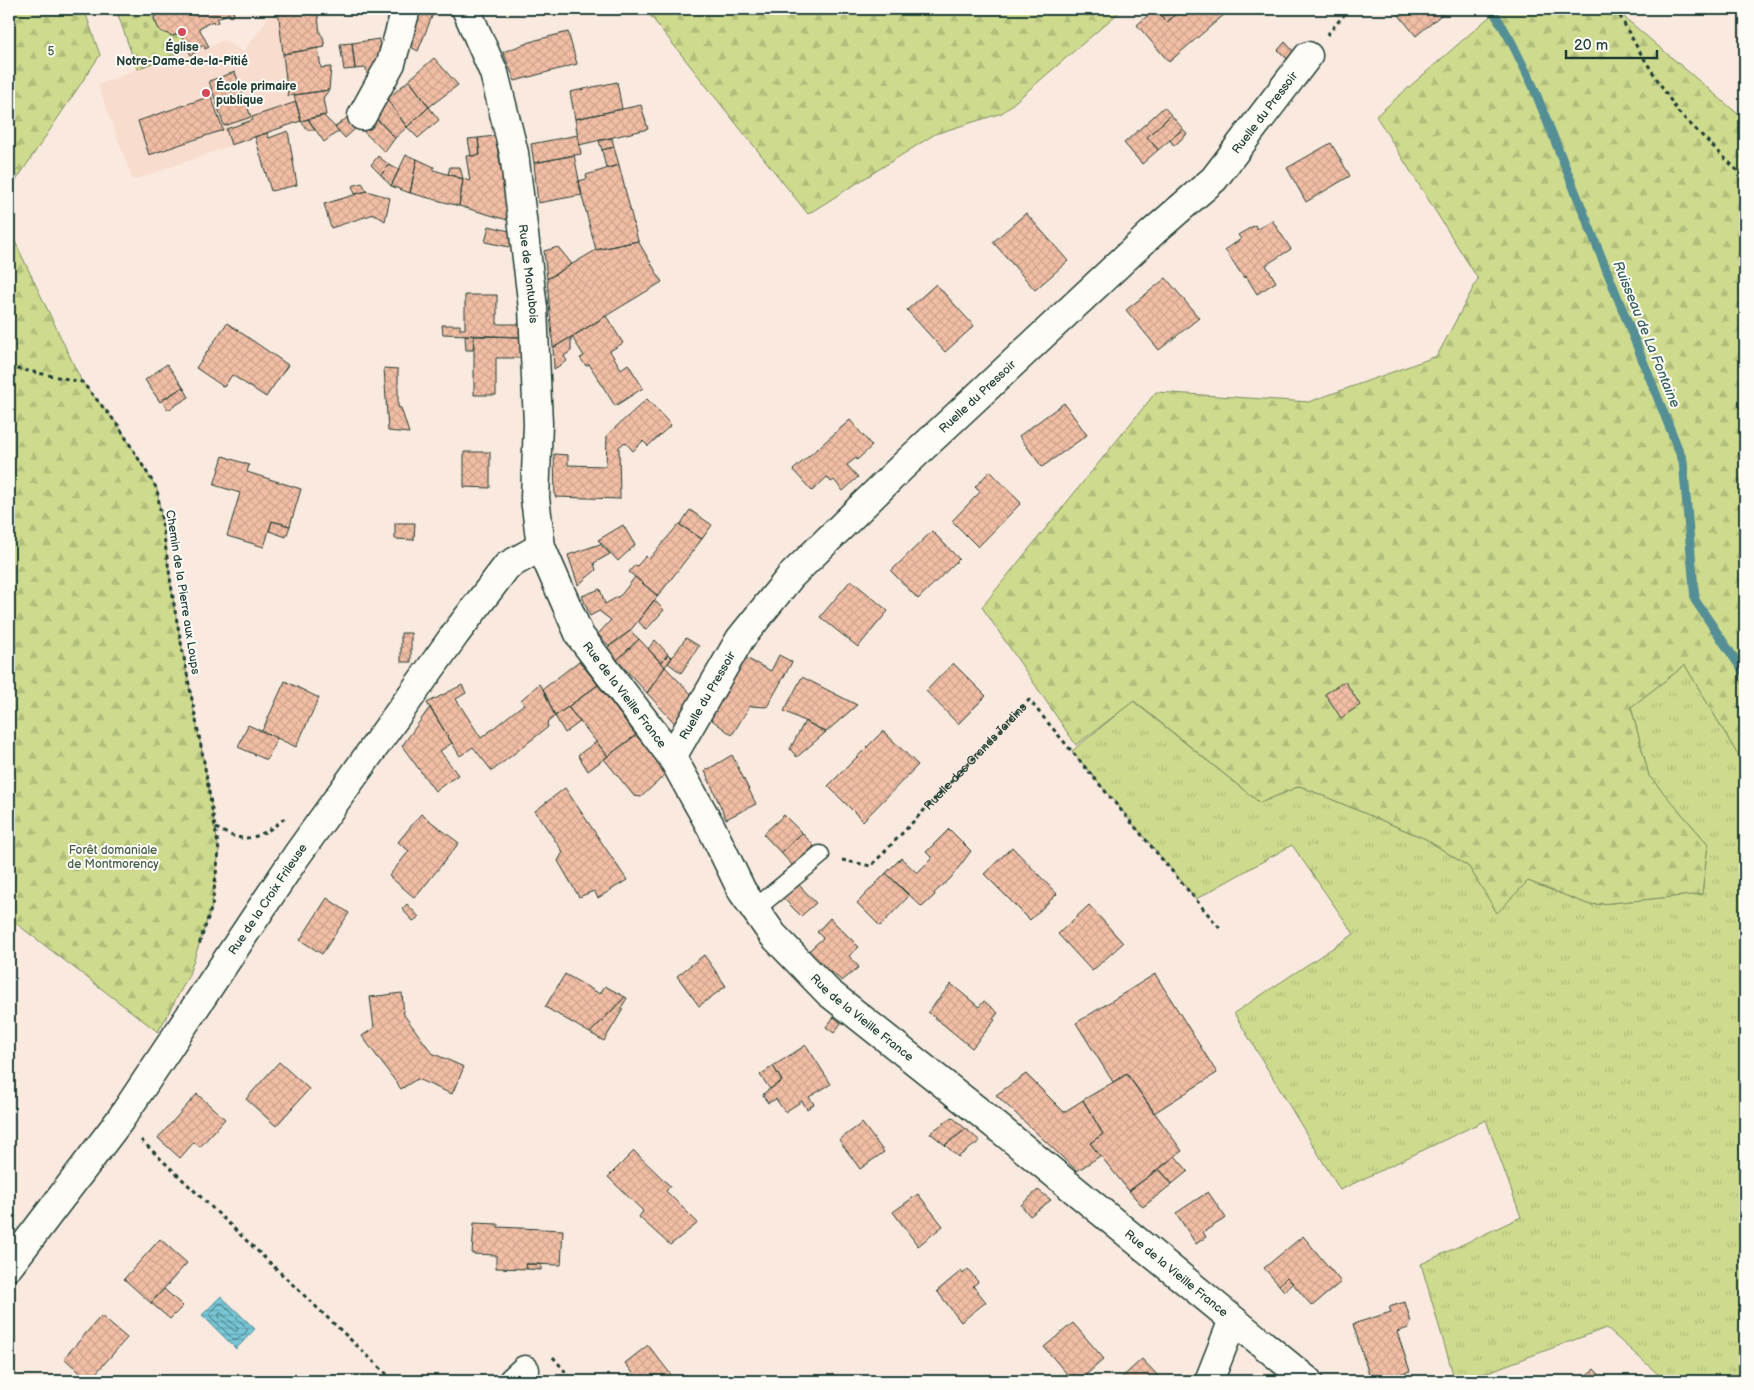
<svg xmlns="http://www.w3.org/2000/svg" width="1754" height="1390" viewBox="0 0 1754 1390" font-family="'Balsamiq Sans',sans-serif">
	<defs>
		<pattern id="grass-tufts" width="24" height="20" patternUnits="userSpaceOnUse" patternTransform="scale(1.25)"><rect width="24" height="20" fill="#cedb8e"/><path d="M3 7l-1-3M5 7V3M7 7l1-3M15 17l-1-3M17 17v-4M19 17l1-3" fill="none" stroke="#b0bd7b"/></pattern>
		<pattern id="forest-firs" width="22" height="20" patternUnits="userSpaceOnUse" patternTransform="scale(1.25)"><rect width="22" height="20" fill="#cedb8e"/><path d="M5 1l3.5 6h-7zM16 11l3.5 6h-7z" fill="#b0bd7b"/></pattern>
		<pattern id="cemetery-stones" width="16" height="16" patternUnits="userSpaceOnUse" patternTransform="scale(1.25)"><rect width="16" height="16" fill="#cedb8e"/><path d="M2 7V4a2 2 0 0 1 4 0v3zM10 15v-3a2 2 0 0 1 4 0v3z" fill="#b0bd7b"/></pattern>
		<pattern id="water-rules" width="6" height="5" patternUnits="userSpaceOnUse" patternTransform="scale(1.25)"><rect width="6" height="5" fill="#78c6d7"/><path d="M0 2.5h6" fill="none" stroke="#62a2af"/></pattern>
		<pattern id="building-cross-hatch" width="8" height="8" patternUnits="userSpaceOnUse" patternTransform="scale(1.25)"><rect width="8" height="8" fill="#f2bea5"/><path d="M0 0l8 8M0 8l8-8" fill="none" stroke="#cfa48f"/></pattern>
	</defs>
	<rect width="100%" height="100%" fill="#fae9de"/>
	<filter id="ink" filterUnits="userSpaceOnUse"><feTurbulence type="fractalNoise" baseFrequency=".02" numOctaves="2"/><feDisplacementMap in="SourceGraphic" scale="10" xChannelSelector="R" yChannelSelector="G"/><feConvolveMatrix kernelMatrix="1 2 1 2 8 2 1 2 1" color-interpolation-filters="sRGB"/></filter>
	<g filter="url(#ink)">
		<!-- built -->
		<path fill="#f8dccd" d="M272 9H278L283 53 318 48 321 68 331 67 329 90 294 95 301 121 133 180 98 85 188 49 191 54 196 52 195 50 204 45 206 49 223 40 243 52 265 23Z"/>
		<!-- grass -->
		<path fill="url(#grass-tufts)" stroke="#768c61" d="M1685 665 1745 767V1381H1666L1606 1328 1464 1381H1455L1421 1264 1521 1217 1486 1120 1340 1190 1234 1013 1354 934 1292 845 1196 899 1072 751 1133 701 1260 803 1300 786 1426 839 1469 867 1497 912 1528 881 1590 905 1702 894 1708 844 1649 776 1631 707Z"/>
		<!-- forest -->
		<path fill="url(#forest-firs)" stroke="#768c61" d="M9 9H84L100 55 9 191Z
			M647 9H1123L1002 113 935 134 808 214 649 14Z
			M1495 9H1616L1618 12 1745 120V767L1685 665 1631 707 1649 776 1708 844 1702 894 1590 905 1528 881 1497 913 1469 867 1426 839 1300 786 1260 803 1134 701 1076 745 982 607 1156 392 1309 402 1437 356 1478 279 1376 116 1496 11Z
			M9 229 82 382 118 425 157 489 175 611 204 762 219 851 212 906 188 977 158 1032 9 918Z"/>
		<!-- cemetery -->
		<path fill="url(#cemetery-stones)" stroke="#768c61" d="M116 9H158L154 19 160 31 173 36 180 33 188 49 137 69Z"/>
		<!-- water -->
		<path fill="url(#water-rules)" stroke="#548f96" d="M221 1296 255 1329 236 1349 202 1315Z"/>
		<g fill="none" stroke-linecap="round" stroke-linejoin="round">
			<!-- shore -->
			<path stroke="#437475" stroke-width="1" d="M219 1304H223L247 1328V1331L237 1340H234L210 1316V1314Z
				M221 1313 238 1328 237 1331H234L219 1317V1314Z"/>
			<!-- stream -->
			<path stroke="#548f96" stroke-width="9" d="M1492 9 1511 41 1533 86 1683 461 1695 600 1745 674"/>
		</g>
		<!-- building -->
		<path fill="url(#building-cross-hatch)" stroke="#1f3d34" d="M158 9H238L233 11 234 15 230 17 229 13 217 19 218 22 214 24 213 21 199 28 209 47 205 49 204 45 195 50 196 52 191 55 180 33 173 36 160 31 154 19Z
			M278 9H317L320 33 323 37 325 47 283 54Z
			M417 9H435L418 51 403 43Z
			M1155 9H1170L1175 15 1167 22Z
			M1155 9 1167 22 1182 9H1220L1225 14 1169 62 1137 25Z
			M1394 9H1446L1447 10 1416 36Z
			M568 32 577 64 515 81 503 52 536 40Z
			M379 39 381 65 375 73 367 74 366 68 355 69 352 43Z
			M1285 42 1296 54 1289 61 1278 50Z
			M352 43 355 69 344 70 340 44Z
			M318 48 321 68 331 67 329 90 288 96 283 54Z
			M434 58 458 85 429 107 409 80Z
			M235 72 251 117 224 126 209 81Z
			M409 80 429 107 407 127 387 99Z
			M617 82 622 109 575 119 570 92Z
			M329 90 323 98 326 115 301 121 294 95Z
			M382 93 407 127 395 138 373 115Z
			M211 96 223 130 149 155 138 121Z
			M296 102 301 121 231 145 226 129 253 120 252 117Z
			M641 105 648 129 579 145 575 119Z
			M429 107 439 120 418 138 407 127Z
			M1164 107 1171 115 1147 137 1158 150 1142 164 1124 143Z
			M323 115 339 131 324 142 308 119Z
			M373 115 395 138 385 152 363 131Z
			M1171 115 1183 129 1158 150 1147 137Z
			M348 117 356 128 345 138 335 127Z
			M308 119 315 130H307L301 121Z
			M1183 129 1187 134 1174 146 1170 140Z
			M288 131 297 185 271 191 255 137 267 133 269 138Z
			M578 135 581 154 534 163 531 144Z
			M495 136 511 221 459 206 463 179 470 181 466 156 480 155 478 138Z
			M478 138 480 155 471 156 468 139Z
			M612 138 614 147 602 150 599 141Z
			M1331 143 1350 176 1306 202 1287 168Z
			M614 147 619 165 606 168 602 150Z
			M406 155 417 159 410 193 391 186Z
			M574 155 582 195 538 203 534 163Z
			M378 156 389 165 381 175 371 165Z
			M417 159 434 167V170L463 179 459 206 410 193Z
			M389 165 399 170 391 186 381 175Z
			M619 165 638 241 596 250 578 181 587 179 586 175Z
			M450 167H460L463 179 448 174Z
			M362 183 367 191 355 194 352 186Z
			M367 191 390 198 385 221 374 214 331 228 324 204Z
			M1026 213 1068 261 1035 290 993 242Z
			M1272 220 1291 249 1266 265 1276 282 1257 294 1246 276 1244 278 1225 250 1241 239 1238 235 1255 225 1257 229Z
			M489 226 509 231 513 235 514 248 485 242Z
			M638 241 662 282 553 348 547 279 596 250Z
			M558 247 572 264 547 279 544 251Z
			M1166 278 1199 318 1159 350 1126 310Z
			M936 284 974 326 945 352 907 310Z
			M465 295H497V324H520L521 337 443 334 442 325H460V329H465Z
			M606 316 623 343 610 351 621 369 628 364 643 388 615 406 589 364 586 366 580 358 584 356 572 337Z
			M227 323 288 365 266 397 232 375 224 387 196 368Z
			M465 335 474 336 473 350H466Z
			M474 336 521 337 522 358H496V395H474Z
			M571 337V351L564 356 567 361 554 369 553 348Z
			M167 364 183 387 160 402 145 380Z
			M384 368 398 369V407L401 408 409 433 388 431Z
			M183 387 189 397 168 410 162 400Z
			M647 399 671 425 648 446 643 441 633 451 625 442 619 447 620 499 555 497 554 454 568 455V465L606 466 607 435Z
			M1064 403 1087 435 1042 467 1019 436Z
			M850 420 872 446 857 460 856 458 847 465 858 477 843 491 834 480 831 482 827 477 812 491 793 470Z
			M464 452H490V488L464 487Z
			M223 456 249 465 247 472 301 489 290 526 272 521 264 547 227 536 240 493 214 485Z
			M990 471 1021 503 978 547 952 521 980 492 975 487Z
			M690 510 712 525 702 539 680 525Z
			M272 521 290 526 286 537 269 531Z
			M395 523H415L414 540 395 539Z
			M679 524 702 539 658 596 629 572 635 565 637 566 646 556 649 559Z
			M623 525 635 545 618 561 598 540Z
			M932 531 959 559 918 599 891 571Z
			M600 544 610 554 594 563 596 570 578 585 568 555Z
			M635 577 658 596 630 631 609 646 598 634 611 620 599 611 590 616 582 596 600 589 605 604 621 595Z
			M851 580 888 611 858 647 820 617Z
			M654 600 664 610 646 630 638 621Z
			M630 631 639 639 617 660 606 649Z
			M401 633H411V662H401Z
			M686 638 699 646 681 673 668 663Z
			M639 639 665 667 647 693 617 660Z
			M655 640 668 654 661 663 648 649Z
			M668 654 672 658 665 667 661 663Z
			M779 655 792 662 767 707 750 706 732 735 708 717 742 656 771 671Z
			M579 661 598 685 555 716 543 689Z
			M953 663 986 696 958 724 926 691Z
			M665 667 699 702 681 730 647 693Z
			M802 677 857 705 826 732 784 711Z
			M285 681 319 698 296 747 262 731Z
			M1345 681 1360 705 1341 718 1325 694Z
			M539 684 543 689 555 716 547 723 548 727 492 771 473 747 460 756 427 703 462 685 466 693 456 699 481 738 524 704 521 700Z
			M598 685 636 735 608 756 568 707Z
			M430 707 452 743 440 751 458 775 435 791 402 746Z
			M568 707 580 722 565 733 555 716Z
			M805 721 826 732 797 757 790 749Z
			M248 725 277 738 267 760 238 747Z
			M883 731 918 765 863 821 828 786Z
			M636 735 667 773 641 797 634 796 604 759Z
			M596 742 608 756 588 771 578 755Z
			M732 755 756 804 726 819 705 771Z
			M565 788 627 880 598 898 594 891 579 897 558 861 563 852 535 811Z
			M421 814 459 843 415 898 389 876 409 851 398 842Z
			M784 815 802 833 781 853 763 834Z
			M949 829 971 851 950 879 934 893 935 895 922 907 886 873 901 858 917 873 932 858 926 852Z
			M802 833 814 846 793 866 781 853Z
			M1012 847 1057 894 1030 920 984 874Z
			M886 873 909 896 880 926 857 903Z
			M799 885 816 903 801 916 783 898Z
			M327 898 349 913 322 954 300 940Z
			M407 904 419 917 413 921 402 909Z
			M1089 905 1123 943 1092 971 1058 934Z
			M830 918 859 947 849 956 859 967 842 981 831 972 827 976 803 956 823 938 817 932Z
			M704 955 726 986 699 1006 677 976Z
			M565 974 600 994 605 986 625 997 590 1033 545 1007Z
			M1155 974 1217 1073 1154 1113 1127 1074 1113 1082 1076 1023Z
			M951 984 979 1007 984 1001 998 1013 993 1019 995 1020 972 1048 928 1012Z
			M402 993 404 1015 432 1053 464 1067 452 1094 417 1079 401 1089 362 1036 374 1028 370 997Z
			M625 997 627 998 621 1008 623 1009 604 1041 590 1033Z
			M834 1017 841 1023 834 1033 826 1027Z
			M806 1045 831 1084 809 1097 814 1104 807 1109 802 1101 785 1112 776 1099 768 1103 763 1096 764 1093 782 1081 773 1066Z
			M279 1062 309 1089 276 1126 246 1099Z
			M773 1066 782 1081 770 1089 760 1075Z
			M1026 1074 1064 1112 1083 1100 1103 1134 1090 1143 1100 1156 1077 1171 996 1095Z
			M1127 1074 1182 1151 1129 1191 1090 1143 1103 1134 1083 1100Z
			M197 1094 225 1119 200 1147 194 1142 180 1158 158 1138Z
			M952 1117 966 1129 945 1145 930 1133Z
			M862 1123 884 1152 860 1169 839 1140Z
			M966 1129 980 1141 958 1157 945 1145Z
			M634 1151 670 1186 666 1191 698 1223 670 1245 639 1217 643 1211 608 1177Z
			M1175 1156 1188 1171 1172 1184 1159 1169Z
			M1159 1169 1172 1184 1143 1207 1129 1191Z
			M1038 1190 1051 1200 1030 1216 1021 1205Z
			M1208 1192 1226 1218 1203 1232 1206 1237 1196 1244 1176 1213Z
			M918 1194 943 1226 918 1246 893 1212Z
			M474 1223 498 1224V1227L563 1230 561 1265 526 1264 527 1269 496 1268V1255L472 1254Z
			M1303 1236 1341 1282 1312 1306 1287 1277 1279 1285 1264 1268Z
			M160 1239 187 1263 151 1303 124 1279Z
			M526 1264H541V1270L527 1269Z
			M968 1269 978 1282 973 1286 986 1302 961 1322 937 1291 961 1271 963 1274Z
			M1287 1277 1293 1283 1284 1291 1279 1285Z
			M164 1289 183 1306 170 1319 151 1303Z
			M1405 1302 1411 1322 1408 1328 1397 1332 1410 1371 1380 1381H1371L1353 1324 1391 1312 1389 1307Z
			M101 1316 127 1338 89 1381 64 1358Z
			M1073 1323 1104 1359 1079 1381H1073L1044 1347Z
			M648 1345 676 1381H639L625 1363Z
			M1142 1359 1163 1381H1118Z
			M1594 1369 1605 1381H1581Z"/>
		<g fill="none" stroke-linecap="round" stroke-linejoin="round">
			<!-- service casing -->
			<g stroke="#1f3d34" stroke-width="21">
				<path id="service" d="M755 909 820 855"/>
			</g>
			<!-- minor casing -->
			<g stroke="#1f3d34" stroke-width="31">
				<g id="minor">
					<path d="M362 116 391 63 406 9"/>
					<path id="s2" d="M672 757 740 639 791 576 902 467 1153 232 1214 179 1308 56"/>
					<path id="s3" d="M9 1266 120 1120 297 855 456 633 507 566 541 547"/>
					<path d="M513 1381 525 1370"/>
					<path d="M1209 1381 1233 1320"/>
				</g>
			</g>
			<!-- tertiary casing -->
			<g stroke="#1f3d34" stroke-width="31">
				<g id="tertiary">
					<path id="s4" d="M466 9 494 73 514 153 533 308 538 424 535 498 541 547 580 636 672 757 711 827 742 891 773 935 828 992 983 1115 1308 1381"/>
				</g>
			</g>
			<!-- path -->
			<g stroke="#1f3d34" stroke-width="3" stroke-dasharray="4 4" stroke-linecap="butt">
				<path d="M1616 9 1638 49 1678 112 1745 178"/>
				<path d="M1327 35 1349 9"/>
				<path d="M9 367 82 382 118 425 157 489 175 611 204 762 219 851 212 906 199 945"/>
				<path d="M216 828C222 831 230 836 237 837 255 842 273 828 286 817"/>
				<path id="s1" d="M842 860 871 866 1029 700 1222 931"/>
				<path d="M141 1140 394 1381"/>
				<path d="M553 1357 573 1381"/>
			</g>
			<!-- service -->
			<use href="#service" stroke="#fdfcf7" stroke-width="18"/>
			<!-- minor -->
			<use href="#minor" stroke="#fdfcf7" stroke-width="28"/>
			<!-- tertiary -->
			<use href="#tertiary" stroke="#fdfcf7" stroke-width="28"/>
		</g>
	</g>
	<!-- markers -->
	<g fill="#d1495b" stroke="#fdfcf7" stroke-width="2">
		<circle cx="182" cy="32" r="5"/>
		<circle cx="206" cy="93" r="5"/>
	</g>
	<g text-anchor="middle" stroke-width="4" stroke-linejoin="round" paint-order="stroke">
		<!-- poi labels -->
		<g font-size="12" font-weight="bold" fill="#1f3d34" stroke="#fdfcf7">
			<text x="182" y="51">Église<tspan x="182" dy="14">Notre-Dame-de-la-Pitié</tspan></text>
			<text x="216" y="90" text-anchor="start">École primaire<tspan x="216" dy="14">publique</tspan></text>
		</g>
		<!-- park labels -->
		<g font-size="12" fill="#425d46" stroke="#fdfcf7">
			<text x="51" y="55">5</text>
			<text x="113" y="854">Forêt domaniale<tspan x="113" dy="14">de Montmorency</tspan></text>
		</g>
		<!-- street labels -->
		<g font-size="12" fill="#1f3d34" stroke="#fdfcf7">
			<text dy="4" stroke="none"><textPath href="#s2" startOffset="881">Ruelle du Pressoir</textPath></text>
			<text dy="4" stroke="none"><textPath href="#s4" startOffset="274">Rue de Montubois</textPath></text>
			<text dy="4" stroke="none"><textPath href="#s2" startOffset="476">Ruelle du Pressoir</textPath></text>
			<text transform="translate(183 592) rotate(81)" y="4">Chemin de la Pierre aux Loups</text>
			<text dy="4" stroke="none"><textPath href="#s4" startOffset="719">Rue de la Vieille France</textPath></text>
			<text dy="4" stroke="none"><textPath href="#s2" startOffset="71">Ruelle du Pressoir</textPath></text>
			<text dy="4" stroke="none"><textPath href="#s1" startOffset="181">Ruelle des Grands Jardins</textPath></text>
			<text dy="4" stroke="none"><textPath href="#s3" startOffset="449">Rue de la Croix Frileuse</textPath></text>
			<text dy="4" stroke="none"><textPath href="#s4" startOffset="1124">Rue de la Vieille France</textPath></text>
			<text dy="4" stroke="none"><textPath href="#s4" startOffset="1529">Rue de la Vieille France</textPath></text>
		</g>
		<!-- water labels -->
		<g font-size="14" font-style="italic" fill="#355f5d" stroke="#fdfcf7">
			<text transform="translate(1647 334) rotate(68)" y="5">Ruisseau de La Fontaine</text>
		</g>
	</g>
	<!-- margin -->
	<rect width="1754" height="1390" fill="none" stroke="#fdfcf7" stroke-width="30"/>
	<rect x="15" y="15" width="1724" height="1360" fill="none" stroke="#1f3d34" stroke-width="2" filter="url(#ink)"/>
	<!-- scale -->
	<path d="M1566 50v8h91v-8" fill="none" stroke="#1f3d34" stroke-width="2.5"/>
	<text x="1574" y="50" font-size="15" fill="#1f3d34" stroke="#fdfcf7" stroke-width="4" paint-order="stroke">20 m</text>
</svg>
